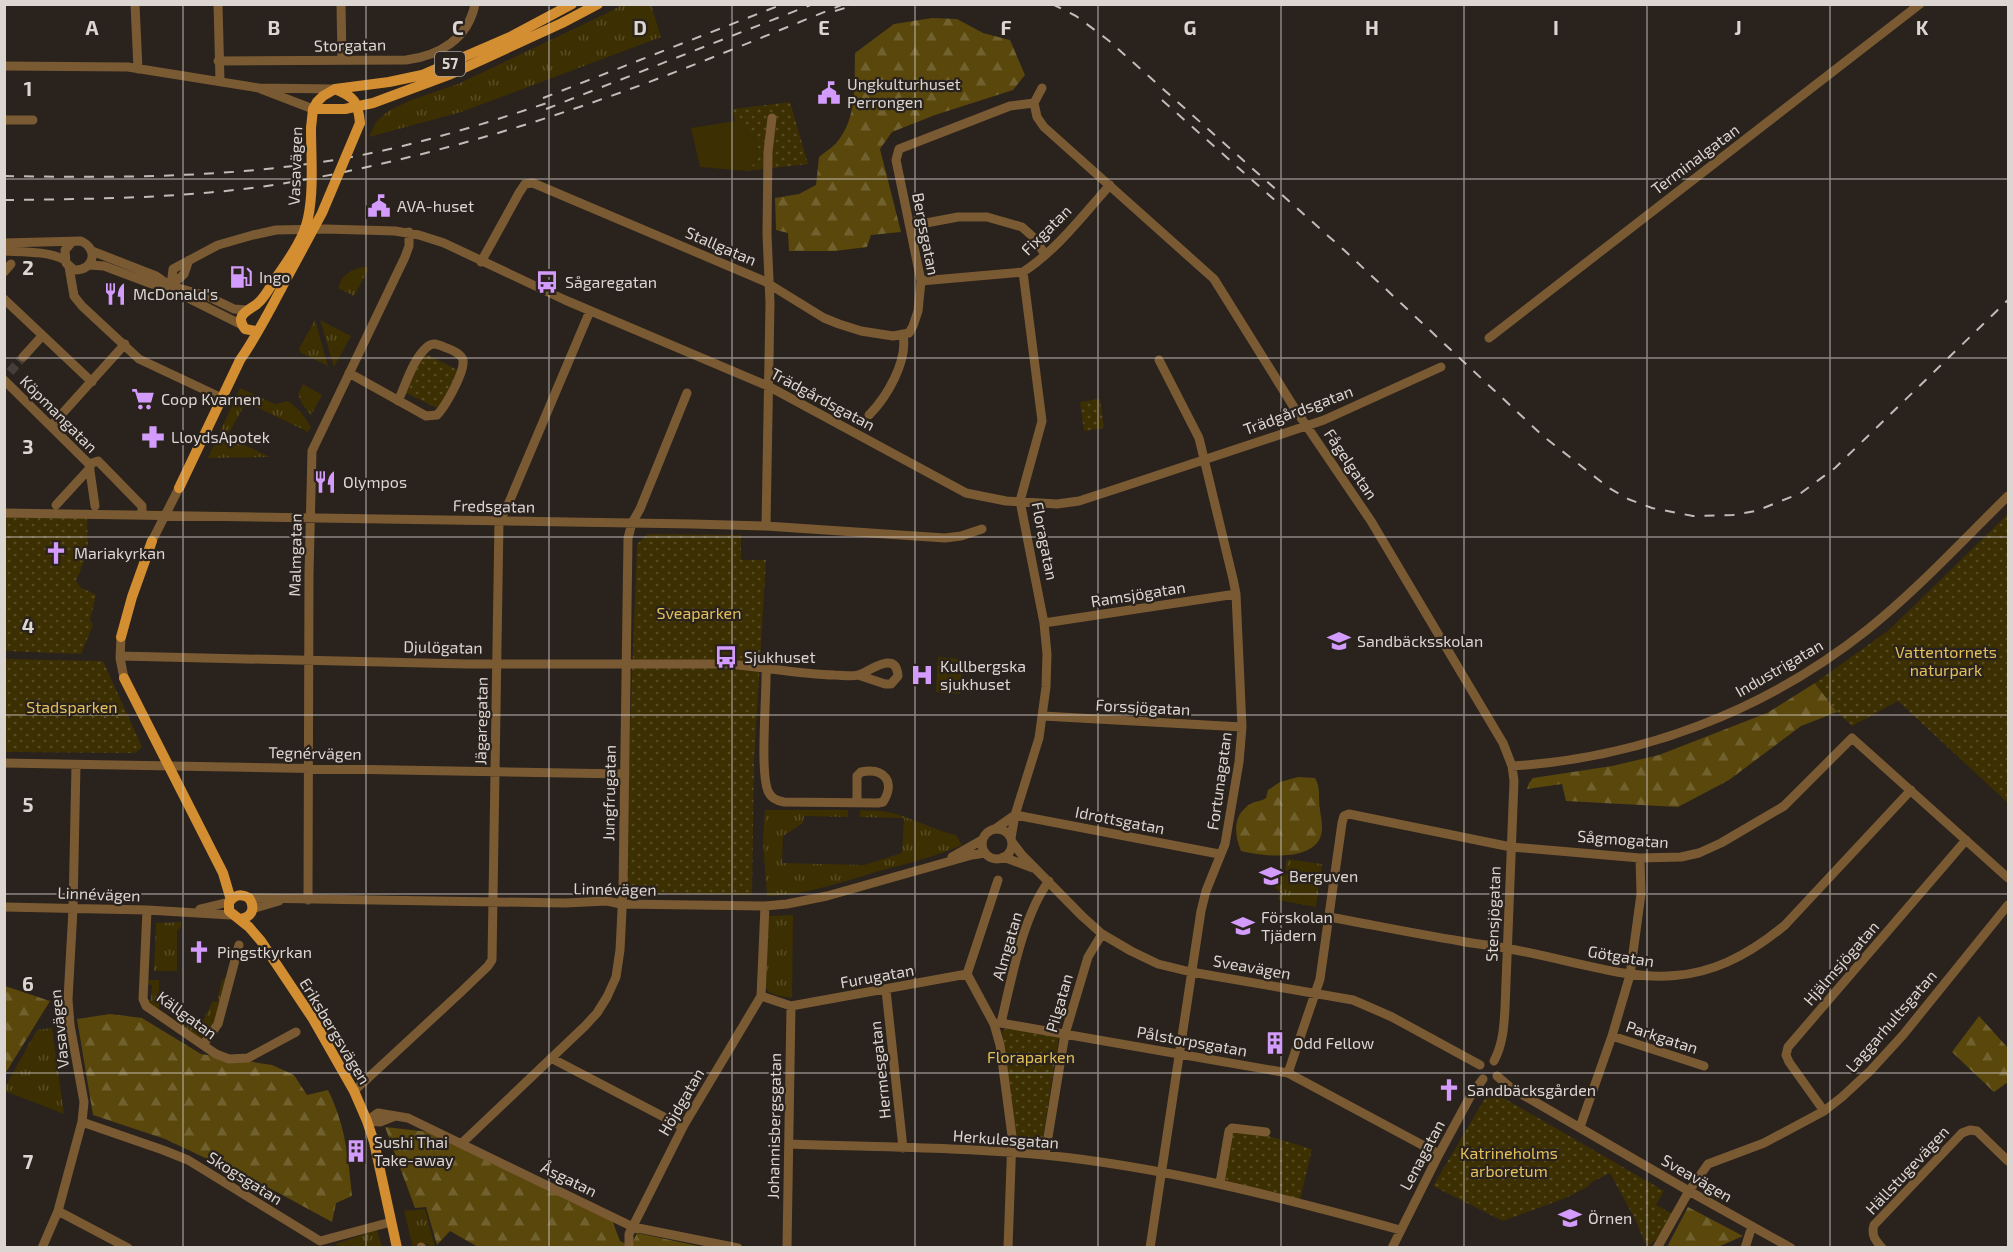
<svg xmlns="http://www.w3.org/2000/svg" width="2013" height="1252" viewBox="0 0 2013 1252" font-family="'Exo 2',sans-serif">
	<defs>
		<pattern id="grass-tufts" width="24" height="20" patternUnits="userSpaceOnUse" patternTransform="scale(1.5)"><rect width="24" height="20" fill="#3c2f02"/><path d="M3 7l-1-3M5 7V3M7 7l1-3M15 17l-1-3M17 17v-4M19 17l1-3" fill="none" stroke="#584c26"/></pattern>
		<pattern id="forest-firs" width="22" height="20" patternUnits="userSpaceOnUse" patternTransform="scale(1.5)"><rect width="22" height="20" fill="#59470b"/><path d="M5 1l3.5 6h-7zM16 11l3.5 6h-7z" fill="#70612e"/></pattern>
		<pattern id="park-dots" width="8" height="8" patternUnits="userSpaceOnUse" patternTransform="scale(1.5)"><rect width="8" height="8" fill="#3c2f02"/><path d="M2 2h.1M6 6h.1" fill="none" stroke="#584c26" stroke-width="1.8" stroke-linecap="round"/></pattern>
	</defs>
	<rect width="100%" height="100%" fill="#2a221d"/>
	<!-- grass -->
	<path fill="url(#grass-tufts)" d="M622 5H651L661 37 461 112 369 137 376 122 388 111 411 100 458 84 601 16Z
		M363 267 369 268 354 296 338 288C343 274 348 271 363 267Z
		M315 320 328 366 301 353 299 349Z
		M320 320 351 336 334 367Z
		M303 384 322 395 311 415 302 404 298 394Z
		M240 388 275 404 288 401 301 412 311 427 308 432 246 402 227 437 270 457 208 458Z
		M938 657 963 659 960 694 936 692Z
		M765 810H848V817L804 816 803 823 783 836 782 863 864 865 902 853 904 818 860 817V810C869 811 879 810 888 812 912 817 932 830 956 835L962 845C937 856 910 863 883 870 845 881 807 895 767 896L763 840Z
		M1287 859 1322 864 1316 907 1278 900 1280 893 1272 884 1274 876H1284Z
		M793 915 792 998C783 996 770 996 765 987L769 916Z
		M181 922V927L177 931V971H154L156 923Z
		M228 976 217 1022 205 1038 199 1039 157 1013 147 1000H151L152 985 147 984V980H159V1009L179 1023 198 1030 213 1001 217 1002 222 980Z
		M52 1028 64 1114 5 1091V1087L37 1030Z
		M425 1209 435 1247H429L428 1244 419 1243 413 1247 404 1211Z
		M377 1230 382 1247H341L335 1244Z"/>
	<!-- forest -->
	<path fill="url(#forest-firs)" d="M932 18 957 19 983 33 1010 40 1025 75 1013 90 935 115 892 132 880 149 901 232 871 235 867 247 835 251H789L788 233 776 230 775 198 799 194 816 185 819 157C825 152 833 147 837 142 858 117 854 83 855 53L894 24Z
		M1815 683 1837 712 1801 726 1729 780 1678 807 1566 801 1562 784 1527 789 1529 783 1533 778 1612 766 1659 755 1767 713Z
		M1298 777 1315 778C1321 788 1318 798 1320 810 1321 818 1324 829 1320 838 1309 862 1262 856 1241 851 1234 834 1232 814 1252 803 1257 801 1262 801 1266 798L1268 790 1280 782Z
		M5 986 50 1001 5 1074 4 986Z
		M110 1014 142 1018 201 1054 272 1065 294 1075 307 1095 328 1090C346 1127 348 1156 352 1196L336 1203 332 1222 275 1191 165 1139 93 1115 77 1019Z
		M1979 1016 2008 1048V1082L1994 1092 1952 1052Z
		M385 1127 429 1132 612 1220 620 1241 631 1246 637 1233 703 1247H478L450 1231 437 1245 426 1207 415 1208Z
		M1688 1207 1743 1236 1718 1247H1669L1668 1245Z"/>
	<!-- park -->
	<path fill="url(#park-dots)" d="M790 102 808 164 747 171 758 159 757 141 735 121 733 109Z
		M423 353 458 370 439 409 404 392Z
		M1100 399 1104 428 1084 431 1080 402Z
		M2008 514V803L1898 701 1852 726 1837 712 1815 683 1889 630Z
		M5 517 87 518 88 551 76 581 80 587 96 595 90 620 93 625 81 654 5 651Z
		M648 534 741 535V560H766L754 761 752 895 624 892 637 544Z
		M5 659 103 661 142 747 135 753 5 752Z
		M1007 1028 1059 1037 1041 1149 1020 1147 1016 1136 1002 1031Z
		M1490 1090 1664 1191 1656 1205 1673 1214 1662 1235 1647 1247 1635 1219 1610 1173 1590 1183 1589 1186 1568 1197 1503 1221 1433 1186Z
		M1233 1131 1268 1136 1312 1149 1300 1200 1224 1180Z"/>
	<!-- pitch -->
	<path fill="#3c2f02" d="M735 121 757 141 758 159 747 171 700 167 691 128Z"/>
	<g fill="none" stroke-linecap="round" stroke-linejoin="round">
		<!-- minor-tunnel -->
		<path stroke="#453d38" stroke-width="9" stroke-dasharray="9 4.5" stroke-linecap="butt" d="M10 372 23 357"/>
		<!-- minor -->
		<path stroke="#7a5a32" stroke-width="9" d="M135 4 138 69
			M218 4 220 81
			M341 4 342 60
			M218 61 406 60C439 56 468 39 475 4
			M4 66 128 67 259 88 335 89
			M261 89 313 109
			M1034 103 1037 117 1044 127 1214 279 1295 409 1371 521 1503 743 1512 766 1514 781 1505 1008C1504 1026 1503 1044 1494 1061
			M4 120H33
			M910 226 958 217H987L1022 227 1032 236 1045 254
			M4 243 81 241C99 249 94 271 74 270L66 263 65 250 71 243
			M4 251C23 252 48 251 65 260
			M92 251 156 276 186 297 242 325
			M481 262 519 193 525 184 533 183 764 281 824 318 839 324 861 331 893 336 909 333 913 326 918 311 921 281 896 160 899 149 1010 106 1034 103 1042 88
			M89 265 104 266 152 284 171 286 207 296 234 309 246 310
			M69 267 74 296 82 306 139 359 222 398
			M4 272 11 264
			M921 281 1023 272C1057 250 1083 215 1110 185
			M171 286 173 269 218 245 253 235 276 230 326 229 395 231 419 235 444 243 565 300 768 386 966 493 1006 501 1057 504 1079 501 1122 487 1324 420 1441 367
			M171 286 184 274 189 260
			M4 299 92 382
			M1489 338 1920 4
			M23 357 42 336
			M349 373 426 416 437 415C445 407 465 372 463 360 461 353 450 349 444 347 437 344 433 342 427 347 413 359 406 384 398 401
			M4 380 89 464 95 506
			M869 415C887 397 908 361 903 335
			M51 426 125 344
			M89 464 98 461 142 506V515
			M56 505 90 468
			M4 513 693 524 766 526 945 538 961 536 982 529
			M766 526 770 303 767 234 768 152 772 118
			M152 541 179 488
			M1044 623 1236 594
			M121 637 120 658 124 678
			M120 656 467 664H728C764 667 799 674 835 675 842 675 852 677 858 675 869 672 896 649 898 676L891 684H885L858 675
			M766 669C767 694 759 777 769 793 772 799 778 801 784 802L878 803 883 802C896 782 884 767 861 772L857 776V803
			M1043 716 1242 727
			M4 763 625 774
			M1512 766C1641 758 1765 711 1867 630 1917 590 1962 541 2008 496
			M1015 815 1219 854
			M982 844a15 15 0 1 1 30 0a15 15 0 1 1-30 0Z
			M995 829 1015 815
			M1011 838 1015 815 1039 738 1046 687 1047 654 1044 623 1020 501 1042 421 1023 272
			M1012 842 1022 855 1082 916 1102 934 1131 951 1158 964 1191 972 1353 1000 1392 1017 1480 1065
			M952 857 982 840
			M1003 857 1033 868
			M998 880 967 974 994 1024 1000 1045 1012 1136 1008 1248
			M249 898 565 903 607 901 621 904 765 906 787 904 827 896 972 855 985 853
			M308 900 309 574 312 451 405 257 409 246V232
			M4 907 147 910 231 915
			M200 909 229 902
			M252 909 279 901
			M147 910 143 999 146 1006 216 1054 229 1059 248 1058 296 1032
			M1329 917C1373 925 1416 934 1460 941 1475 944 1490 945 1505 948 1619 968 1683 1010 1785 925L1911 790
			M886 990 903 1148
			M761 996 791 1006 967 974
			M1001 1023C1011 981 1023 915 1049 881
			M994 1024 1001 1023 1288 1073 1439 1154
			M1612 1036 1704 1066
			M203 1045 218 1024 239 945
			M551 1058 683 1127
			M1288 1073 1320 979 1342 823 1344 816 1349 814 1511 847 1640 858 1681 857 1699 853 1721 843 1784 806 1852 738 2008 878
			M1497 1076 1511 1088 1689 1191 1791 1248
			M354 1091 461 992 488 966 492 960 499 521 507 507 590 311
			M1824 1111 1789 1062 1786 1055 1788 1047 1966 840
			M367 1121 378 1113 408 1118 633 1227 738 1248
			M367 1121 380 1122 395 1116
			M82 1122 163 1150 188 1160 320 1241 391 1222
			M1580 1127 1612 1036 1630 975 1641 894 1640 858
			M462 1143 585 1026 597 1013 607 997 616 977 620 950 623 890 628 538 632 523 640 509 687 393
			M789 1144C873 1147 959 1147 1044 1155 1165 1167 1283 1198 1400 1230
			M1045 1155 1065 1034 1088 957 1102 934
			M1220 1183 1229 1131 1232 1128 1266 1132
			M58 1211 128 1248
			M421 1247 422 1248
			M42 1248 58 1211 82 1122 84 1102 70 1025 68 999 73 909 76 765
			M629 1248V1234L684 1125 761 996 765 906
			M787 1248 791 1006
			M1150 1248 1201 911 1206 891 1225 844 1239 762 1242 727 1236 594 1233 579 1199 438 1159 360
			M1392 1248 1439 1154 1471 1095 1483 1079
			M1657 1248 1689 1191 1708 1164 1764 1143 1824 1111 1842 1097 1870 1071 1903 1035 2008 905
			M1745 1248 1752 1226
			M1882 1248C1875 1240 1871 1235 1874 1225L1962 1133 1970 1130 1977 1131 2008 1161"/>
		<!-- major -->
		<path stroke="#d28e30" stroke-width="10" d="M335 89C355 97 358 102 360 123
			M313 109H345L373 103 451 74 562 23 598 4
			M311 128 313 109 317 102 323 96 335 89 389 82 422 75 512 36 572 4
			M256 331 245 329C234 315 248 311 257 304 263 299 268 291 272 284
			M179 488 240 360C256 337 268 314 281 289
			M121 637 132 597 152 541
			M124 678 223 873 231 900
			M239 919C252 918 256 908 249 898 241 893 235 895 229 902V911L249 927 261 941 313 1019 354 1091 367 1121 374 1142 397 1248"/>
		<!-- rail -->
		<path stroke="#c2bcb9" stroke-width="2" stroke-dasharray="10 10" stroke-linecap="butt" d="M1052 4 1076 16 1108 40 1344 250 1543 436 1609 488 1628 499 1652 508 1693 516 1733 515 1756 511 1801 493 1835 468 2008 300
			M835 11 858 4
			M543 98 783 4
			M1162 100 1278 203
			M546 109 813 4
			M4 176C124 178 244 178 362 155 427 142 490 122 553 101
			M4 200C103 199 201 198 298 181 403 162 507 133 608 97 687 69 765 36 844 4"/>
		<!-- major-bridge -->
		<path stroke="#d28e30" stroke-width="10" d="M272 284C285 264 303 242 308 218 314 191 311 156 311 128
			M281 289 322 213 360 123"/>
	</g>
	<!-- grid -->
	<path fill="none" stroke="#dcd6d3" stroke-width="1.5" stroke-opacity="0.55" d="M183 4V1248M366 4V1248M549 4V1248M732 4V1248M915 4V1248M1098 4V1248M1281 4V1248M1464 4V1248M1647 4V1248M1830 4V1248M4 179H2008M4 358H2008M4 537H2008M4 715H2008M4 894H2008M4 1073H2008"/>
	<!-- icons -->
	<defs>
		<g id="civic-bare" transform="scale(1.8)"><path d="M-.6-6.5H3V-4.5H.6V-3L4-1V1h2V6H-6V1h2V-1L-.6-3ZM-1.2 2.5V6h2.4V2.5Z" fill="#d39cfc" stroke="#2a221d" stroke-width="2.5" paint-order="stroke"/></g>
		<g id="fuel-bare" transform="scale(1.8)"><path d="M-5.5-6h7V0h2V4h1.3V-2.5L3-4.5l.8-.8L6-3V5H2.5V1h-1V6h-7ZM-4.2-4.7v3.2H.2V-4.7Z" fill="#d39cfc" stroke="#2a221d" stroke-width="2.5" paint-order="stroke"/></g>
		<g id="bus-bare" transform="scale(1.8)"><path d="M-5-6H5V4H4V6H2V4H-2V6H-4V4H-5ZM-3.5-4V0h7V-4ZM-3.5 1.2v1.5H-2V1.2ZM2 1.2v1.5H3.5V1.2Z" fill="#d39cfc" stroke="#2a221d" stroke-width="2.5" paint-order="stroke"/></g>
		<g id="restaurant-bare" transform="scale(1.8)"><path d="M-5-6h1v4h1v-4h1v4h1v-4h1v5L-1.5 .5V6h-2V.5L-5-1ZM5-6V6H3V1.5H1.5Q1.5-4 5-6Z" fill="#d39cfc" stroke="#2a221d" stroke-width="2.5" paint-order="stroke"/></g>
		<g id="supermarket-bare" transform="scale(1.8)"><path d="M-6-5.5h2.5l.6 2H6L4.5 2H-2.5L-4.4-4H-6ZM-1.5 3.2a1.3 1.3 0 1 0 .1 0ZM3 3.2a1.3 1.3 0 1 0 .1 0Z" fill="#d39cfc" stroke="#2a221d" stroke-width="2.5" paint-order="stroke"/></g>
		<g id="pharmacy-bare" transform="scale(1.8)"><path d="M-2-6h4v4h4v4h-4v4h-4v-4h-4v-4h4Z" fill="#d39cfc" stroke="#2a221d" stroke-width="2.5" paint-order="stroke"/></g>
		<g id="church-bare" transform="scale(1.8)"><path d="M-1.2-6h2.4v3.5h3.3v2.4h-3.3V6h-2.4V-.1h-3.3v-2.4h3.3Z" fill="#d39cfc" stroke="#2a221d" stroke-width="2.5" paint-order="stroke"/></g>
		<g id="school-bare" transform="scale(1.8)"><path d="M0-5L7-2L0 1L-7-2ZM-4 1L0 2.5L4 1V4Q0 6-4 4Z" fill="#d39cfc" stroke="#2a221d" stroke-width="2.5" paint-order="stroke"/></g>
		<g id="hospital-bare" transform="scale(1.8)"><path d="M-5-5h3v3.5h4V-5h3V5h-3V1.5h-4V5h-3Z" fill="#d39cfc" stroke="#2a221d" stroke-width="2.5" paint-order="stroke"/></g>
		<g id="building-bare" transform="scale(1.8)"><path d="M-4-6H4V6H1V3H-1V6H-4ZM-2.5-4.3h1.7v1.8h-1.7ZM.8-4.3h1.7v1.8H.8ZM-2.5-1h1.7V.8h-1.7ZM.8-1h1.7V.8H.8Z" fill="#d39cfc" stroke="#2a221d" stroke-width="2.5" paint-order="stroke"/></g>
	</defs>
	<g fill-rule="evenodd">
		<use href="#civic-bare" x="829" y="93"/>
		<use href="#civic-bare" x="379" y="206"/>
		<use href="#fuel-bare" x="241" y="277"/>
		<use href="#bus-bare" x="547" y="282"/>
		<use href="#restaurant-bare" x="115" y="294"/>
		<use href="#supermarket-bare" x="143" y="399"/>
		<use href="#pharmacy-bare" x="153" y="437"/>
		<use href="#restaurant-bare" x="325" y="482"/>
		<use href="#church-bare" x="56" y="553"/>
		<use href="#school-bare" x="1339" y="641"/>
		<use href="#bus-bare" x="726" y="657"/>
		<use href="#hospital-bare" x="922" y="675"/>
		<use href="#school-bare" x="1271" y="876"/>
		<use href="#school-bare" x="1243" y="926"/>
		<use href="#church-bare" x="199" y="952"/>
		<use href="#building-bare" x="1275" y="1043"/>
		<use href="#church-bare" x="1449" y="1090"/>
		<use href="#building-bare" x="356" y="1151"/>
		<use href="#school-bare" x="1570" y="1218"/>
	</g>
	<g text-anchor="middle" stroke-width="4.5" stroke-linejoin="round" paint-order="stroke">
		<!-- shield labels -->
		<rect fill="#2a221d" stroke="#a7a09c" stroke-width="1.5" x="435" y="52" width="30" height="24" rx="4.5"/>
		<g font-size="15" font-weight="bold" fill="#dcd6d3">
			<text x="450" y="69">57</text>
		</g>
		<!-- street labels -->
		<g font-size="16" fill="#dcd6d3" stroke="#2a221d">
			<text transform="translate(350 45) rotate(-1)" y="6">Storgatan</text>
			<text transform="translate(1695 159) rotate(-37)" y="6">Terminalgatan</text>
			<text transform="translate(295 166) rotate(-88)" y="6">Vasavägen</text>
			<text transform="translate(1046 230) rotate(-45)" y="6">Fixgatan</text>
			<text transform="translate(926 234) rotate(79)" y="6">Bergsgatan</text>
			<text transform="translate(721 246) rotate(23)" y="6">Stallgatan</text>
			<text transform="translate(823 399) rotate(28)" y="6">Trädgårdsgatan</text>
			<text transform="translate(1298 410) rotate(-20)" y="6">Trädgårdsgatan</text>
			<text transform="translate(59 414) rotate(45)" y="6">Köpmangatan</text>
			<text transform="translate(1351 464) rotate(56)" y="6">Fågelgatan</text>
			<text transform="translate(494 506) rotate(1)" y="6">Fredsgatan</text>
			<text transform="translate(1045 541) rotate(79)" y="6">Floragatan</text>
			<text transform="translate(295 555) rotate(-89)" y="6">Malmgatan</text>
			<text transform="translate(1138 594) rotate(-9)" y="6">Ramsjögatan</text>
			<text transform="translate(443 647) rotate(1)" y="6">Djulögatan</text>
			<text transform="translate(1779 668) rotate(-30)" y="6">Industrigatan</text>
			<text transform="translate(1143 707) rotate(3)" y="6">Forssjögatan</text>
			<text transform="translate(481 721) rotate(-89)" y="6">Jägaregatan</text>
			<text transform="translate(315 753) rotate(1)" y="6">Tegnérvägen</text>
			<text transform="translate(1219 781) rotate(-82)" y="6">Fortunagatan</text>
			<text transform="translate(609 793) rotate(-89)" y="6">Jungfrugatan</text>
			<text transform="translate(1120 820) rotate(11)" y="6">Idrottsgatan</text>
			<text transform="translate(1623 839) rotate(4)" y="6">Sågmogatan</text>
			<text transform="translate(615 889) rotate(1)" y="6">Linnévägen</text>
			<text transform="translate(99 894) rotate(2)" y="6">Linnévägen</text>
			<text transform="translate(1493 914) rotate(-88)" y="6">Stensjögatan</text>
			<text transform="translate(1007 946) rotate(-74)" y="6">Almgatan</text>
			<text transform="translate(1621 956) rotate(9)" y="6">Götgatan</text>
			<text transform="translate(1841 963) rotate(-49)" y="6">Hjälmsjögatan</text>
			<text transform="translate(1252 967) rotate(10)" y="6">Sveavägen</text>
			<text transform="translate(877 976) rotate(-10)" y="6">Furugatan</text>
			<text transform="translate(1059 1003) rotate(-74)" y="6">Pilgatan</text>
			<text transform="translate(187 1015) rotate(36)" y="6">Källgatan</text>
			<text transform="translate(1891 1021) rotate(-49)" y="6">Laggarhultsgatan</text>
			<text transform="translate(59 1029) rotate(-96)" y="6">Vasavägen</text>
			<text transform="translate(335 1031) rotate(59)" y="6">Eriksbergsvägen</text>
			<text transform="translate(1662 1037) rotate(18)" y="6">Parkgatan</text>
			<text transform="translate(1192 1041) rotate(10)" y="6">Pålstorpsgatan</text>
			<text transform="translate(880 1070) rotate(-96)" y="6">Hermesgatan</text>
			<text transform="translate(681 1102) rotate(-60)" y="6">Höjdgatan</text>
			<text transform="translate(774 1126) rotate(-89)" y="6">Johannisbergsgatan</text>
			<text transform="translate(1006 1139) rotate(4)" y="6">Herkulesgatan</text>
			<text transform="translate(1422 1155) rotate(-62)" y="6">Lenagatan</text>
			<text transform="translate(1907 1170) rotate(-47)" y="6">Hällstugevägen</text>
			<text transform="translate(245 1178) rotate(32)" y="6">Skogsgatan</text>
			<text transform="translate(1697 1178) rotate(30)" y="6">Sveavägen</text>
			<text transform="translate(569 1179) rotate(26)" y="6">Åsgatan</text>
		</g>
		<!-- poi labels -->
		<g font-size="16" fill="#dcd6d3" stroke="#2a221d" text-anchor="start">
			<text x="847" y="90">Ungkulturhuset<tspan x="847" dy="18">Perrongen</tspan></text>
			<text x="397" y="212">AVA-huset</text>
			<text x="259" y="283">Ingo</text>
			<text x="565" y="288">Sågaregatan</text>
			<text x="133" y="300">McDonald's</text>
			<text x="161" y="405">Coop Kvarnen</text>
			<text x="171" y="443">LloydsApotek</text>
			<text x="343" y="488">Olympos</text>
			<text x="74" y="559">Mariakyrkan</text>
			<text x="1357" y="647">Sandbäcksskolan</text>
			<text x="744" y="663">Sjukhuset</text>
			<text x="940" y="672">Kullbergska<tspan x="940" dy="18">sjukhuset</tspan></text>
			<text x="1289" y="882">Berguven</text>
			<text x="1261" y="923">Förskolan<tspan x="1261" dy="18">Tjädern</tspan></text>
			<text x="217" y="958">Pingstkyrkan</text>
			<text x="1293" y="1049">Odd Fellow</text>
			<text x="1467" y="1096">Sandbäcksgården</text>
			<text x="374" y="1148">Sushi Thai<tspan x="374" dy="18">Take-away</tspan></text>
			<text x="1588" y="1224">Örnen</text>
		</g>
		<!-- park labels -->
		<g font-size="16" fill="#e2c05a" stroke="#2a221d">
			<text x="699" y="619">Sveaparken</text>
			<text x="1946" y="658">Vattentornets<tspan x="1946" dy="18">naturpark</tspan></text>
			<text x="72" y="713">Stadsparken</text>
			<text x="1031" y="1063">Floraparken</text>
			<text x="1509" y="1159">Katrineholms<tspan x="1509" dy="18">arboretum</tspan></text>
		</g>
	</g>
	<g font-size="20" text-anchor="middle" font-weight="bold" fill="#dcd6d3" stroke="#2a221d" stroke-width="4.5" stroke-linejoin="round" paint-order="stroke">
		<text x="92" y="35">A</text>
		<text x="274" y="35">B</text>
		<text x="458" y="35">C</text>
		<text x="640" y="35">D</text>
		<text x="824" y="35">E</text>
		<text x="1006" y="35">F</text>
		<text x="1190" y="35">G</text>
		<text x="1372" y="35">H</text>
		<text x="1556" y="35">I</text>
		<text x="1738" y="35">J</text>
		<text x="1922" y="35">K</text>
		<text x="28" y="96">1</text>
		<text x="28" y="275">2</text>
		<text x="28" y="454">3</text>
		<text x="28" y="633">4</text>
		<text x="28" y="812">5</text>
		<text x="28" y="991">6</text>
		<text x="28" y="1169">7</text>
	</g>
	<!-- border -->
	<rect width="2013" height="1252" fill="none" stroke="#dcd6d3" stroke-width="12"/>
</svg>
